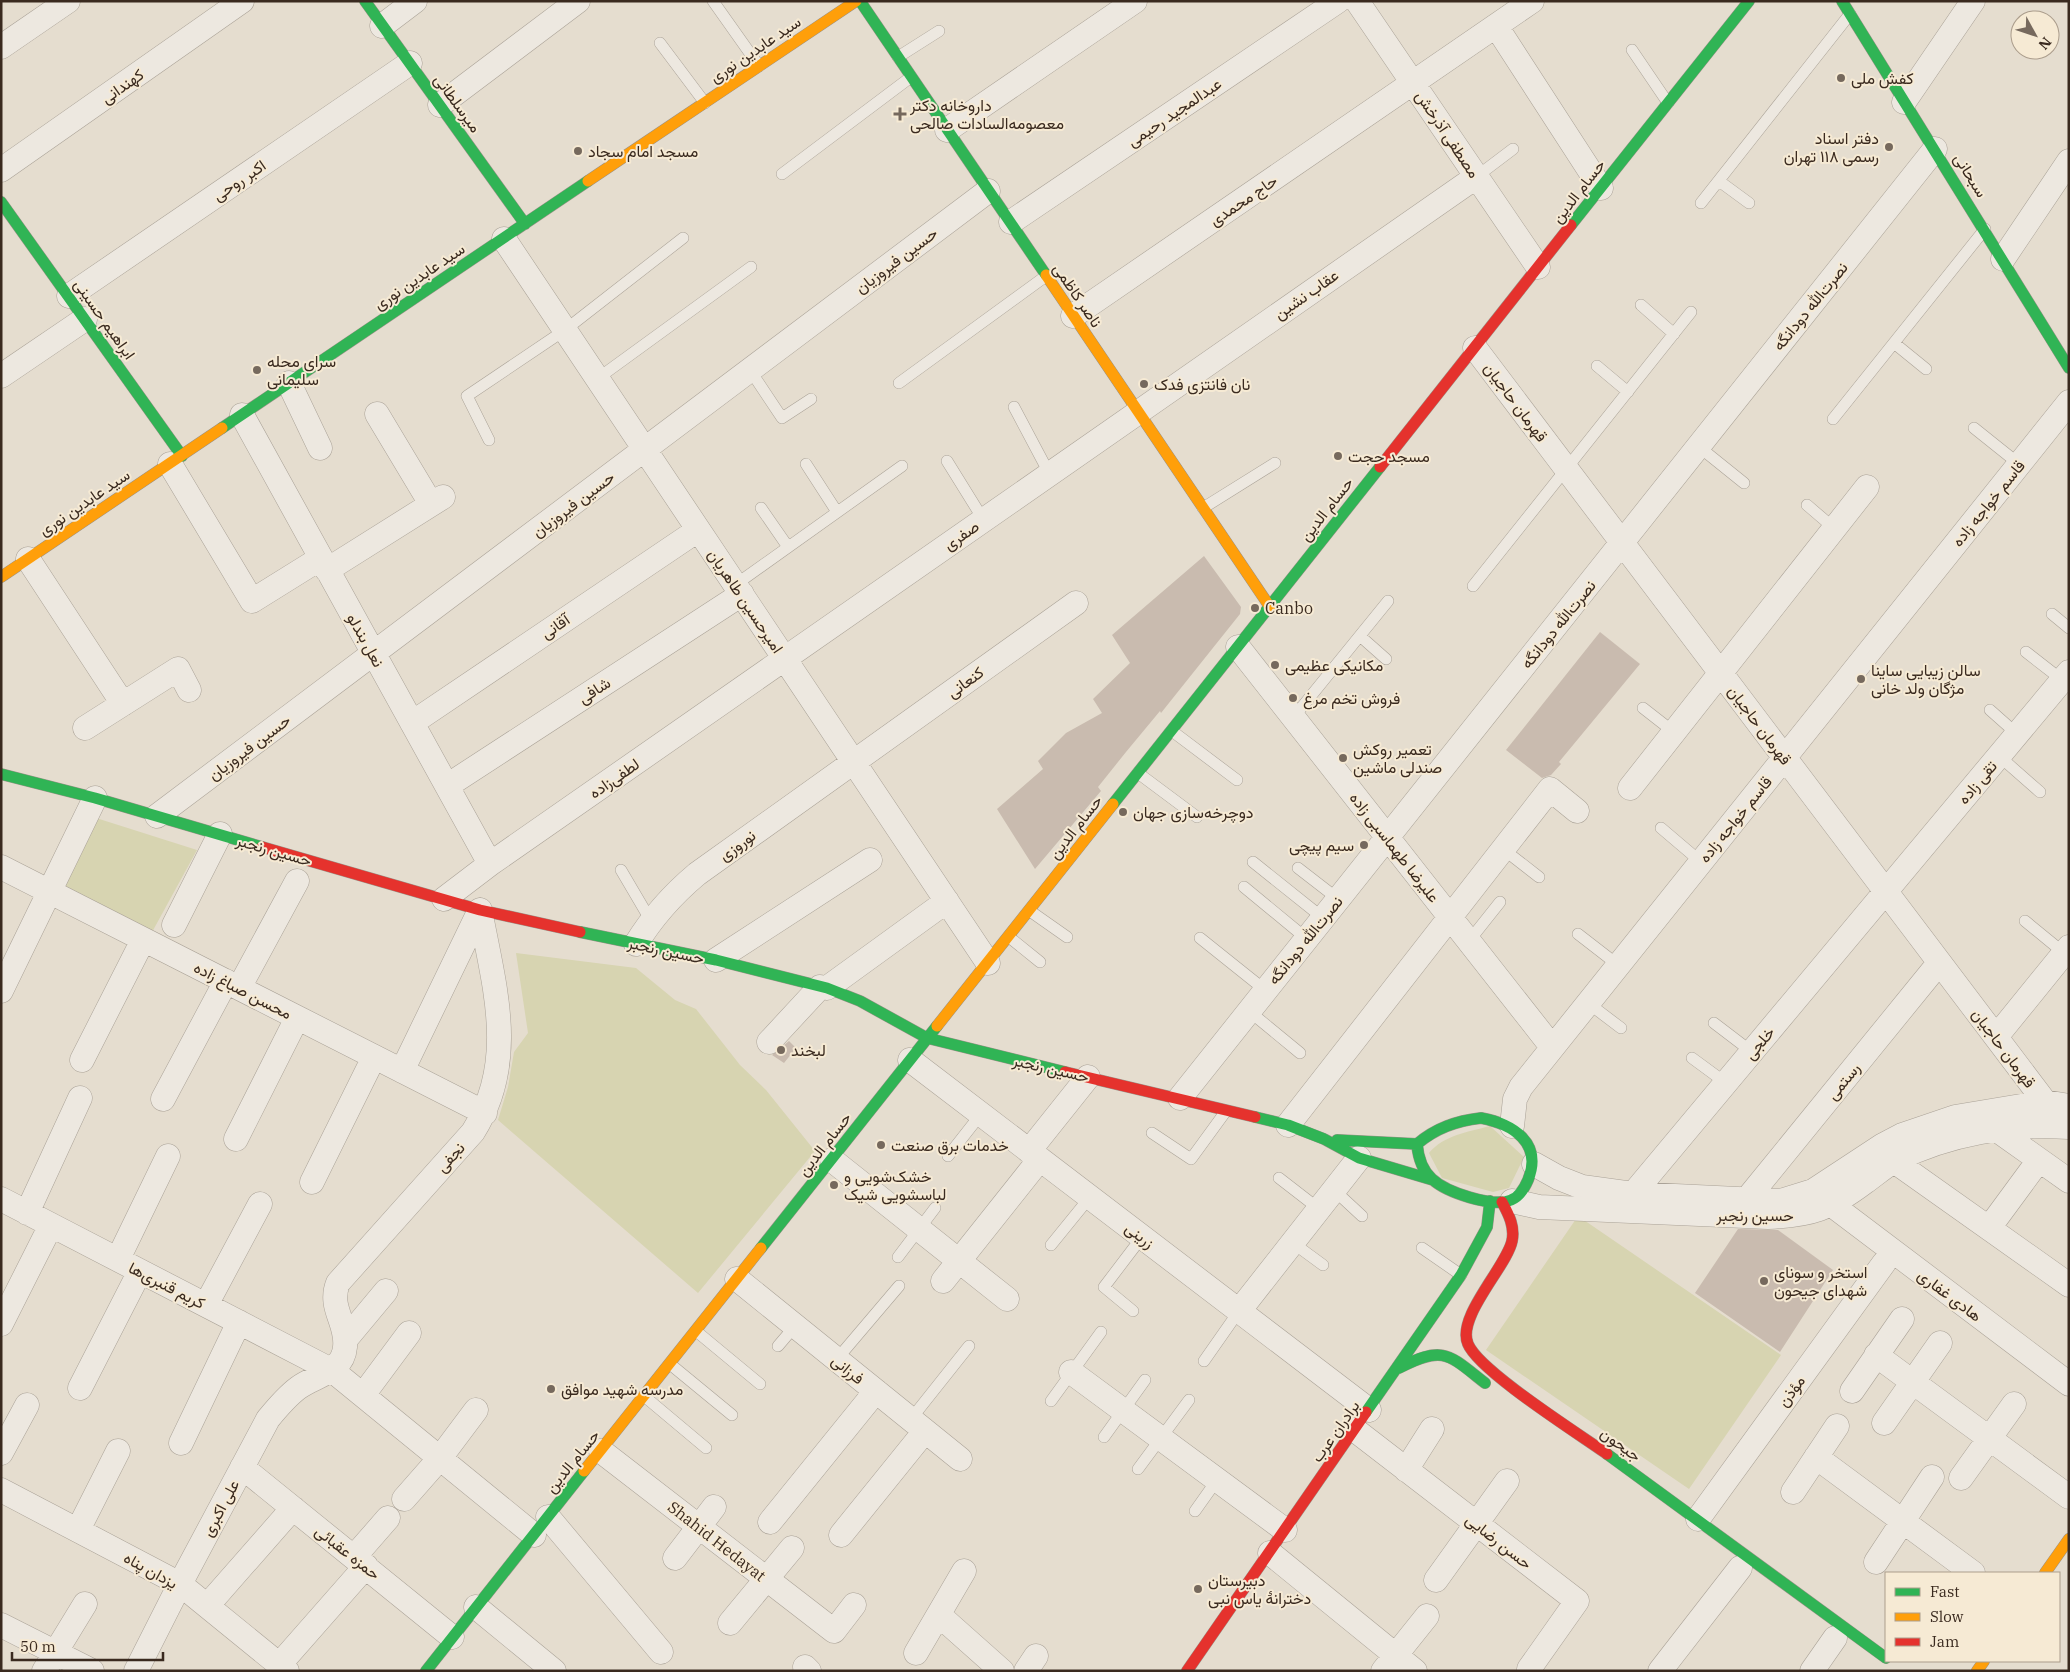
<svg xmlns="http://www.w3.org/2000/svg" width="2070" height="1672" viewBox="0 0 2070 1672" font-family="'IBM Plex Serif',Vazirmatn,serif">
	<rect width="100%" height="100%" fill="#e5ddcf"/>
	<!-- green -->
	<path fill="#d7d4b1" d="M93 817 197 850 151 934 59 885Z
		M516 953 636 968 675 1000 696 1009 740 1065 766 1090 815 1151 698 1293 498 1120 508 1087 514 1052 528 1033Z
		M1490 1126 1524 1157 1509 1188 1493 1192 1442 1178 1429 1153C1444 1135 1468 1132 1490 1126Z
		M1578 1216 1781 1355 1689 1489 1486 1350Z"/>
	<!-- building -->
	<path fill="#c9bbaf" d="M1204 556 1241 607 1240 614 1161 713 1160 711 1126 752 1098 787 1101 791 1035 869 997 809 1043 769 1038 761 1066 733 1102 713 1093 699 1130 663 1112 635Z
		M1600 632 1640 664 1559 762 1561 764 1551 775 1542 778 1506 750Z
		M789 1041 796 1048 784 1063 772 1055Z
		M1738 1229 1778 1230 1833 1270 1780 1352 1695 1293Z"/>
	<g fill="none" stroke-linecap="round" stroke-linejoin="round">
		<!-- lane casing -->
		<g stroke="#aaa297" stroke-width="12">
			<path id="lane" d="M713 1 759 66
				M660 43 705 103
				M1632 50 1668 103
				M898 57 939 31
				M782 174 911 77
				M1476 177 1513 149
				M1719 181 1749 203
				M1701 203 1850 14
				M1641 305 1674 334
				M1894 343 1926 369
				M1597 366 1628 392
				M750 370 782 418 811 399
				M597 379 751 267
				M899 383 1046 276
				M1014 407 1049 473
				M1833 419 1985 229
				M1974 428 2019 464
				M489 440 467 396 565 330 683 238
				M1698 446 1744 483
				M947 461 983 519
				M806 464 837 512
				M1807 505 1835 529
				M761 508 788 547
				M1203 508 1275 463
				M735 585 902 466
				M1473 586 1691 312
				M2052 614 2069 628
				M1360 636 1386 659
				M2026 652 2062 680
				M1643 708 1675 733
				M1990 710 2017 734
				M1293 718 1388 601
				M1172 731 1237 780
				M1999 756 2040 792
				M1138 773 1197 817
				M1661 828 1701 862
				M1503 849 1539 877
				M1253 862 1323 918
				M1298 868 1338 899
				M621 870 651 921
				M1244 887 1307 939
				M1030 911 1067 937
				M2025 921 2064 953
				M1578 934 1618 965
				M1009 937 1040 962
				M1200 938 1265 990
				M1469 941 1500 902
				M1588 1003 1621 1028
				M1249 1011 1300 1053
				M1714 1023 1752 1052
				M1692 1058 1726 1083
				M1152 1133 1191 1159 1226 1111
				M948 1156 981 1114
				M1279 1178 1319 1209
				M1334 1190 1362 1216
				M1293 1243 1323 1265
				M1051 1245 1090 1197
				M1422 1248 1461 1275
				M898 1257 935 1208
				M1133 1311 1104 1287 1142 1237
				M696 1331 760 1384
				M778 1346 795 1326
				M837 1359 899 1286
				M1204 1361 1239 1311
				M670 1364 732 1415
				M644 1396 706 1448
				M1051 1401 1101 1332
				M911 1419 969 1346
				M1104 1437 1145 1380
				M1138 1469 1189 1400
				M1195 1511 1217 1480"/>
		</g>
		<!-- street casing -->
		<g stroke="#aaa297" stroke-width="25">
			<path id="street" d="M1357 1 1538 267
				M382 26 415 1
				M1496 26 1601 188
				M1 47 68 1
				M1904 102 1973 1
				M440 105 578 1
				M947 130 1135 1
				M1 170 242 1
				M1011 222 1338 1
				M504 239 988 963
				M2003 259 2069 161
				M69 296 410 63
				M1073 316 1532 1
				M1475 348 2045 1102
				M1 376 85 319
				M289 383 320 448
				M377 414 431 504
				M242 415 490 864
				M170 464 252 601 321 558
				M28 559 123 704
				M327 570 443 497
				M1238 647 1552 1047
				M412 723 698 530
				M85 728 178 669 189 690
				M447 786 742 594
				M1630 788 1867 487
				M157 816 988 191
				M1 867 485 1113
				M444 899 490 864 1476 177
				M174 925 220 834
				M636 944C653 916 672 895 697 874L1076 603
				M716 960 870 860
				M239 988 297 881
				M827 988 947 901
				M1 991 95 798
				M1996 1037 2069 947
				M769 1042 820 987
				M82 1060 143 940
				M910 1060 1369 1410
				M402 1071 480 910
				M1180 1098 1935 149
				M163 1099 226 981
				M1994 1124 1997 1130 2069 1181
				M1288 1125 1550 789 1577 811
				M1512 1126 1515 1099 1521 1087 2069 402
				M236 1139 297 1018
				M1029 1151 1088 1077
				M832 1160 1007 1299
				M1894 1161 2069 1285
				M1534 1164 1559 1178 1582 1187 1633 1194 1781 1201 1813 1191 1883 1145 1902 1135 1955 1117 2045 1102 2069 1106
				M312 1182 374 1057
				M1633 1194 2069 672
				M1 1199 333 1371 534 1535
				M1747 1199 1939 963
				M1512 1201 1539 1207 1768 1217C1812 1215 1829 1209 1865 1182 1875 1175 1885 1166 1896 1160 1948 1134 2010 1123 2069 1127
				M1832 1205 2069 1384
				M27 1213 80 1098
				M1989 1228 2039 1160
				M118 1259 168 1156
				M737 1279 960 1459
				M943 1281 1040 1159
				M206 1305 260 1204
				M1239 1311 1359 1158
				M1 1324 51 1225
				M346 1339 386 1291
				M1876 1355 2069 1497
				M1071 1372 1285 1530
				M80 1388 140 1271
				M1852 1391 1902 1319
				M363 1395 409 1333
				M1884 1423 1940 1343
				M1355 1430 1577 1601 1529 1669
				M181 1443 239 1322
				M601 1451 834 1631 854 1605
				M1 1453 27 1405
				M1816 1457 1973 1573
				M242 1467 452 1637
				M1406 1470 1432 1429
				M1961 1478 2014 1404
				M1 1490 180 1584 287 1671
				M1793 1492 1837 1426
				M404 1499 440 1458 476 1410
				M548 1517 661 1652
				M1698 1519 1884 1263
				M770 1522 876 1391
				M78 1530 118 1451
				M841 1535 925 1431
				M1270 1553 1415 1671
				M354 1557 388 1518
				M675 1558 714 1507
				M1876 1562 1932 1477
				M1436 1580 1507 1481
				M207 1606 293 1508
				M476 1607 554 1671
				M939 1615 1002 1671
				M730 1623 792 1548
				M1 1625 92 1671
				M916 1653 964 1571
				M279 1665 366 1566
				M805 1667 809 1671
				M44 1671 85 1604
				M136 1671 180 1584 268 1419C277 1408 286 1397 298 1388 315 1375 343 1373 345 1347 348 1323 328 1308 338 1283L473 1132C518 1061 494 986 480 910
				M1026 1671 1036 1656
				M1383 1671 1427 1616
				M1660 1671 1740 1568
				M1812 1671 1835 1638"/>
		</g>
		<!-- fast casing -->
		<g stroke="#9a9288" stroke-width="12">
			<path id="fast" d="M365 1 525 224
				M860 1 1046 275
				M1842 1 2069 368
				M1 202 182 456
				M1571 225 1749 1
				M222 428 588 181
				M1 774 95 798 262 847
				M1113 804 1380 467
				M580 932 716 960 827 988 860 1001 927 1038 1065 1072
				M1255 1117 1288 1125 1324 1139 1359 1158 1433 1180
				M1481 1118C1513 1124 1543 1143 1528 1180 1525 1187 1519 1197 1511 1200 1492 1208 1446 1192 1432 1179 1422 1170 1418 1156 1417 1144 1436 1128 1456 1121 1481 1118Z
				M1337 1140 1417 1144
				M761 1248 937 1026
				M1399 1368C1444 1345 1448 1354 1485 1383
				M1366 1412 1461 1275 1487 1227 1490 1201
				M1607 1454 1886 1658
				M426 1671 584 1471"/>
		</g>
		<!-- slow casing -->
		<g stroke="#9a9288" stroke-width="12">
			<path id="slow" d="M588 181 856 1
				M1046 275 1270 607
				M1 577 222 428
				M937 1026 1113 804
				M584 1471 761 1248
				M2045 1573 2069 1539
				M1977 1671 1984 1661"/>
		</g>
		<!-- jam casing -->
		<g stroke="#9a9288" stroke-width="12">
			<path id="jam" d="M1380 467 1571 225
				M262 847 480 910 580 932
				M1065 1072 1255 1117
				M1502 1202C1509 1215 1515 1227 1512 1241 1507 1266 1456 1317 1468 1344 1479 1371 1579 1434 1607 1454
				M1187 1671 1366 1412"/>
		</g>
		<!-- lane -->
		<use href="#lane" stroke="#ede8e0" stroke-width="11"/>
		<!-- street -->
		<use href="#street" stroke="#ede8e0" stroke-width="24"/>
		<!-- fast -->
		<use href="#fast" stroke="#30b455" stroke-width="11"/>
		<!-- slow -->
		<use href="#slow" stroke="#ff9f0a" stroke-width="11"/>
		<!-- jam -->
		<use href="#jam" stroke="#e5322d" stroke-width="11"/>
	</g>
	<!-- markers -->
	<g fill="#76695d" stroke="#f6ead4" stroke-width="2">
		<circle cx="1841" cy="78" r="5"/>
		<path d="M897.5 106.5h5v5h5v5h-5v5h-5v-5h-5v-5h5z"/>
		<circle cx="1889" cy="147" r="5"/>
		<circle cx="578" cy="151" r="5"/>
		<circle cx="257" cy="370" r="5"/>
		<circle cx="1144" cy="384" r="5"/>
		<circle cx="1338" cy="456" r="5"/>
		<circle cx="1255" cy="608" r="5"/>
		<circle cx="1275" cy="665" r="5"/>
		<circle cx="1861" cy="679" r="5"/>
		<circle cx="1293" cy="698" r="5"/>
		<circle cx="1343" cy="758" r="5"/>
		<circle cx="1123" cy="812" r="5"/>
		<circle cx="1364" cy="845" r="5"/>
		<circle cx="781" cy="1050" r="5"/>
		<circle cx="881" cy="1145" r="5"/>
		<circle cx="834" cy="1185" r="5"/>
		<circle cx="1764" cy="1281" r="5"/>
		<circle cx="551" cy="1389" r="5"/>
		<circle cx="1198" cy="1589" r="5"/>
	</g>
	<g text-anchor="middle" stroke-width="4" stroke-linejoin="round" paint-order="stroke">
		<!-- street labels -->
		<g font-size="16" fill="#3a2a1f" stroke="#f6ead4">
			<text transform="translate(755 49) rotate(-34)" y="6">سید عابدین نوری</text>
			<text transform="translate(122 86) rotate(-35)" y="6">کهندانی</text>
			<text transform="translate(458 103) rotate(54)" y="6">میرسلطانی</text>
			<text transform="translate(1174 112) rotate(-34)" y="6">عبدالمجید رحیمی</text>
			<text transform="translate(1448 134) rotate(56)" y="6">مصطفی آذرخش</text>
			<text transform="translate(1971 175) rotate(58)" y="6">سبحانی</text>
			<text transform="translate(239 180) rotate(-34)" y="6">اکبر روحی</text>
			<text transform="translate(1578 191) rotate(-52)" y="6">حسام الدین</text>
			<text transform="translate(1243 200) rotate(-34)" y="6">حاج محمدی</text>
			<text transform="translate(896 260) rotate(-37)" y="6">حسین فیروزیان</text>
			<text transform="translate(419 276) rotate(-34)" y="6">سید عابدین نوری</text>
			<text transform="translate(1306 294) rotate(-35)" y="6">عقاب نشین</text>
			<text transform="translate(1078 295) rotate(56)" y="6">ناصر کاظمی</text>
			<text transform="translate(1810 306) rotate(-51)" y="6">نصرت‌الله دودانگه</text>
			<text transform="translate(105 319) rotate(55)" y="6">ابراهیم حسینی</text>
			<text transform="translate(1516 402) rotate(53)" y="6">قهرمان حاجیان</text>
			<text transform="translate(84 502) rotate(-34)" y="6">سید عابدین نوری</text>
			<text transform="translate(1988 503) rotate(-51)" y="6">قاسم خواجه زاده</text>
			<text transform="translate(573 504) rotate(-37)" y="6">حسین فیروزیان</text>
			<text transform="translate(1326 509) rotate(-52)" y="6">حسام الدین</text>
			<text transform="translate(961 535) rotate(-35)" y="6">صفری</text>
			<text transform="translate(746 601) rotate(56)" y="6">امیرحسین طاهریان</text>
			<text transform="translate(1558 624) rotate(-51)" y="6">نصرت‌الله دودانگه</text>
			<text transform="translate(555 626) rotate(-34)" y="6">آقانی</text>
			<text transform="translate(366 640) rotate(61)" y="6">نعل بندلو</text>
			<text transform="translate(965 682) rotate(-36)" y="6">کنعانی</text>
			<text transform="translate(594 690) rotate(-33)" y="6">شافی</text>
			<text transform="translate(1760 725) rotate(53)" y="6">قهرمان حاجیان</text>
			<text transform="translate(249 747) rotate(-37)" y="6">حسین فیروزیان</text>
			<text transform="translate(614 778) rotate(-35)" y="6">لطفی‌زاده</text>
			<text transform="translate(1977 782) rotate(-50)" y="6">تقی زاده</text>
			<text transform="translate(1735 819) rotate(-51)" y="6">قاسم خواجه زاده</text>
			<text transform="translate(1075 827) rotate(-52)" y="6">حسام الدین</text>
			<text transform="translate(737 845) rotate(-36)" y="6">نوروزی</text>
			<text transform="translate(1395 847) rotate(52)" y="6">علیرضا طهماسبی زاده</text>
			<text transform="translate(274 850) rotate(16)" y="6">حسین رنجبر</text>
			<text transform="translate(1305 940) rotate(-51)" y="6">نصرت‌الله دودانگه</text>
			<text transform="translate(666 950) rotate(12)" y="6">حسین رنجبر</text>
			<text transform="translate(243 990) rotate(27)" y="6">محسن صباغ زاده</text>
			<text transform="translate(1759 1043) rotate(-50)" y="6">خلجی</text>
			<text transform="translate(2004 1048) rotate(53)" y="6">قهرمان حاجیان</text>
			<text transform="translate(1051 1068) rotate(13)" y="6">حسین رنجبر</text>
			<text transform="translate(1843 1081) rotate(-51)" y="6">رستمی</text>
			<text transform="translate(824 1144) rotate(-52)" y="6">حسام الدین</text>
			<text transform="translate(450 1157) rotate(-48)" y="6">نجفی</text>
			<text x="1755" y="1221">حسین رنجبر</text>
			<text transform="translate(1140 1235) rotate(37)" y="6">زرینی</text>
			<text transform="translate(167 1285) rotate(27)" y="6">کریم قنبری‌ها</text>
			<text transform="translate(1950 1295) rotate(37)" y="6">هادی غفاری</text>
			<text transform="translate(848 1369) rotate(39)" y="6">فرزانی</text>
			<text transform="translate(1791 1391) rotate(-54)" y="6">مؤذن</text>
			<text transform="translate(1335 1431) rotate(-55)" y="6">برادران عرب</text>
			<text transform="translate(1621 1444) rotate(36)" y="6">جیحون</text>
			<text transform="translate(572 1461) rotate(-51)" y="6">حسام الدین</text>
			<text transform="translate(220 1508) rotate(-62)" y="6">علی اکبری</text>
			<text transform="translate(717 1541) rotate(38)" y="6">Shahid Hedayat</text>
			<text transform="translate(1499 1541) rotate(38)" y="6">حسن رضایی</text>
			<text transform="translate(348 1552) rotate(38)" y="6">حمزه عقبائی</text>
			<text transform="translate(151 1570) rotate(29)" y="6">یزدان پناه</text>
		</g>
		<!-- poi labels -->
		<g font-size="16" fill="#3a2a1f" stroke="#f6ead4" text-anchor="start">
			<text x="1851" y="84">کفش ملی</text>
			<text x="910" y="111">داروخانه دکتر<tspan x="910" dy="18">معصومه‌السادات صالحی</tspan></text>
			<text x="1879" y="144" text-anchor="end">دفتر اسناد<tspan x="1879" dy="18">رسمی ۱۱۸ تهران</tspan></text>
			<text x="588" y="157">مسجد امام سجاد</text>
			<text x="267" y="367">سرای محله<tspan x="267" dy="18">سلیمانی</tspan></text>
			<text x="1154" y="390">نان فانتزی فدک</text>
			<text x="1348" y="462">مسجد حجت</text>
			<text x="1265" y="614">Canbo</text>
			<text x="1285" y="671">مکانیکی عظیمی</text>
			<text x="1871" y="676">سالن زیبایی ساینا<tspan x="1871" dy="18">مژگان ولد خانی</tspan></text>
			<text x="1303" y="704">فروش تخم مرغ</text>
			<text x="1353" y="755">تعمیر روکش<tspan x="1353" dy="18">صندلی ماشین</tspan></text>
			<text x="1133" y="818">دوچرخه‌سازی جهان</text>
			<text x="1354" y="851" text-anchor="end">سیم پیچی</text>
			<text x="791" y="1056">لبخند</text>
			<text x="891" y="1151">خدمات برق صنعت</text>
			<text x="844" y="1182">خشک‌شویی و<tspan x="844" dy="18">لباسشویی شیک</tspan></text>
			<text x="1774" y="1278">استخر و سونای<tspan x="1774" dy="18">شهدای جیحون</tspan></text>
			<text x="561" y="1395">مدرسه شهید موافق</text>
			<text x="1208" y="1586">دبیرستان<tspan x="1208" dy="18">دخترانهٔ یاس نبی</tspan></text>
		</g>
	</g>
	<!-- border -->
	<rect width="2070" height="1672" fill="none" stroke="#3a2a1f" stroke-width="5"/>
	<!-- legend -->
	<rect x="1885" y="1572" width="175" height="90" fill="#f6ead4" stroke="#ab9d8c"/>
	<rect x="1895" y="1588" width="25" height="8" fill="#30b455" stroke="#ab9d8c"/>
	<text x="1930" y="1597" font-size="15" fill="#3a2a1f">Fast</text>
	<rect x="1895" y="1613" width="25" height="8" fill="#ff9f0a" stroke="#ab9d8c"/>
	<text x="1930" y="1622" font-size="15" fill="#3a2a1f">Slow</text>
	<rect x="1895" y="1638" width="25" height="8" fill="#e5322d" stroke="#ab9d8c"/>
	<text x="1930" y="1647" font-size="15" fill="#3a2a1f">Jam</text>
	<!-- north arrow -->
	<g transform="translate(2035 35) rotate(130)"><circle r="24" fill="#f6ead4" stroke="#ab9d8c"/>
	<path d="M0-4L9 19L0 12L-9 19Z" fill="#76695d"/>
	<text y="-8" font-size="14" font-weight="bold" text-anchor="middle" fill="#3a2a1f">N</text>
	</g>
	<!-- scale -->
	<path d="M12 1652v8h151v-8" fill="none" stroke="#3a2a1f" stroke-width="2.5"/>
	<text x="20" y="1652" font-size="15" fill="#3a2a1f" stroke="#f6ead4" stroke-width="4" paint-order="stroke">50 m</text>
</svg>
